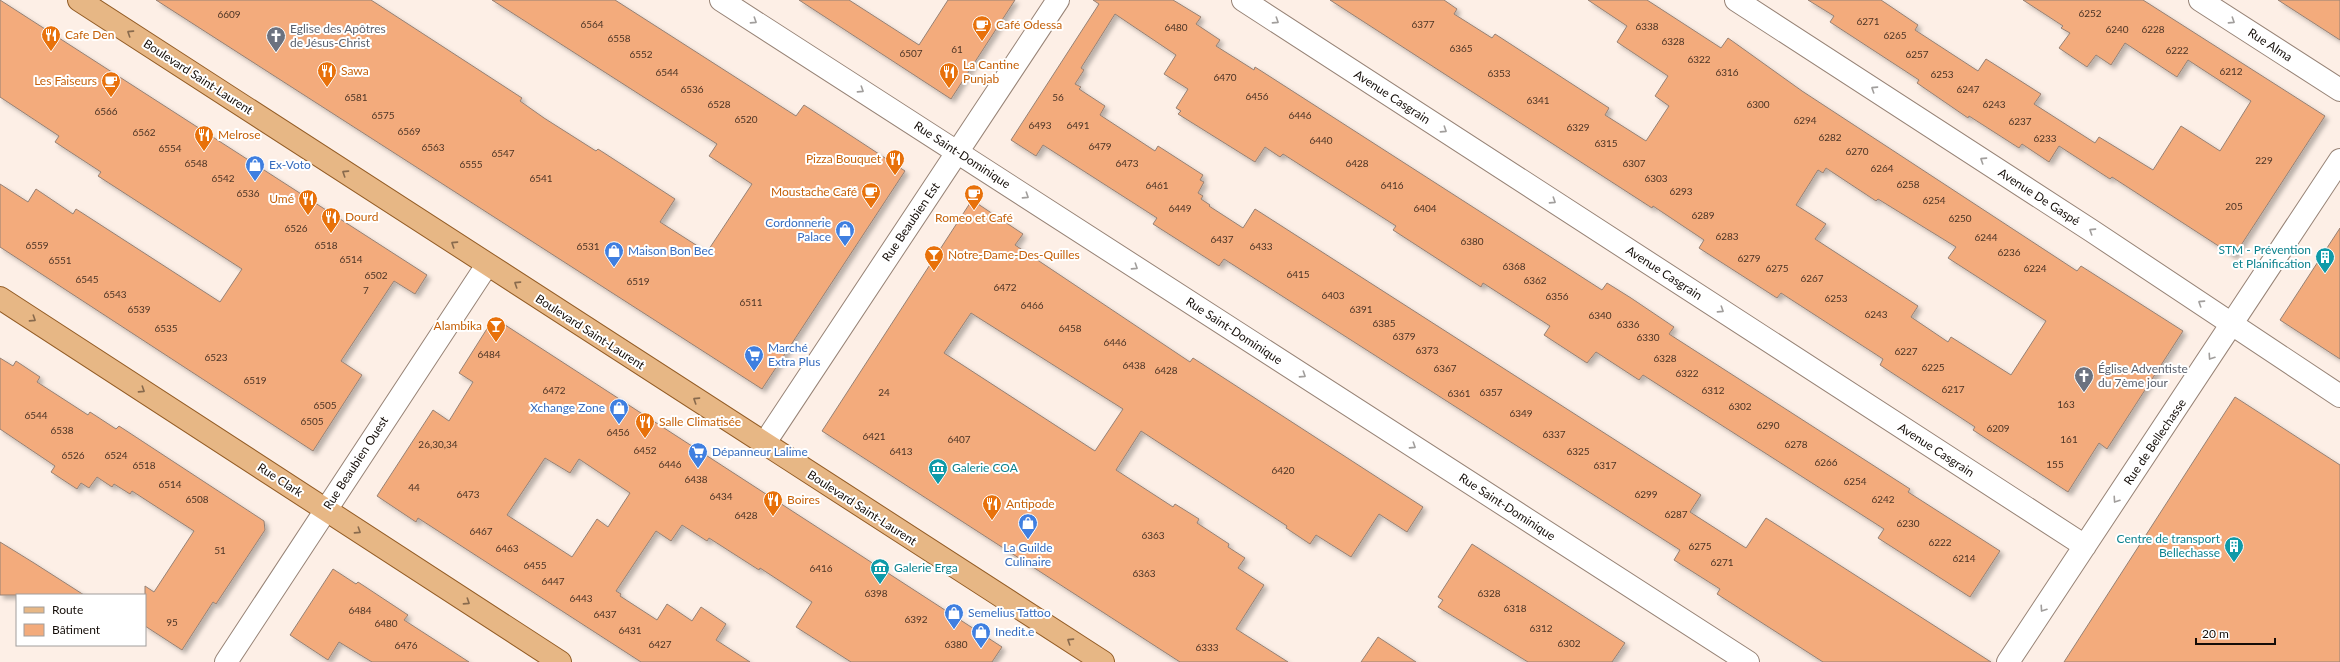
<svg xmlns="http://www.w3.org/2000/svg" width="2340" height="662" viewBox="0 0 2340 662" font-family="Lato,sans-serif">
	<defs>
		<filter id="shadow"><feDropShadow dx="3.5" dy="3.5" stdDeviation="2" flood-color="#0004"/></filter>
	</defs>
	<rect width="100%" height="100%" fill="#fdefe6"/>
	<!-- building -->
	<path fill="#f3ab7c" stroke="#968174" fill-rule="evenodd" filter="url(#shadow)" d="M0 0 427 275 415 294 394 281 341 361 362 375 313 451 0 247V184L28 202 36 189 73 214 76 209 220 302 242 269 98 176 101 172 55 142 59 136 0 97Z
		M156 0H371L522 98 520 101 544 118 596 151 598 149 675 199 660 222 707 252 752 184 709 156 717 144 492 0H615L796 116 804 105 905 171 762 389Z
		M799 0H849L919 45 948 0H1015L951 99Z
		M1093 0H1173L1201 17 1196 24 1220 40 1216 46 1254 70 1255 67 1602 290 1607 283 1631 298 1674 327 1669 334 1910 489 1908 492 2000 551 1970 597 1878 538 1884 529 1643 375 1639 380 1596 352 1587 363 1544 335 1550 326 1483 283 1481 287 1393 230 1396 226 1283 154 1280 157 1265 147 1255 162 1178 114 1181 111 1176 108 1188 89 1164 74 1176 55 1115 14 1081 68 1084 70 1075 84 1081 87 1079 89 1105 106 1100 115 1155 151 1158 146 1203 175 1200 180 1204 182 1198 193 1203 196 1201 199 1210 205 1209 206 1243 228 1255 209 1701 495 1690 512 1746 548 1766 518 1991 662H1823L1717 594 1720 589 1674 560 1680 550 1224 259 1219 266 1153 224 1157 218 1043 145 1036 156 1011 140 1099 4Z
		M1330 0H1444L1457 9 1454 14 1492 38 1495 34 1609 108 1605 115 1646 141 1669 106 1655 96 1668 76 1617 42 1627 26 1588 0H1647L1721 48 1728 38 1802 91 2077 271 2081 266 2183 331 2107 449 2099 443 2068 492 1973 430 1975 427 1880 365 1883 359 1781 293 1777 298 1699 248 1704 240 1653 206 1652 208ZM1826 168 1876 201 1878 199 1956 247 1948 258 2046 321 2011 375 1951 337 1948 342 1911 317 1918 306 1815 239 1826 224 1796 205 1818 170 1823 173Z
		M1808 0H1881L1918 25 1915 30 1978 71 1986 59 2041 94 2034 104 2095 143 2099 137 2153 170 2181 126 2220 151 2251 101 2188 60 2177 77 2125 43 2111 65 2096 55 2087 67 2059 48 2070 33 2061 28 2063 26 2023 0H2143L2325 116 2234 256 2112 177 2110 179 2059 146 2049 162 2022 144 2019 148 1969 116 1968 118 1917 83 1919 80 1830 22 1834 16Z
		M2278 0H2340V40Z
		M972 200 1023 234 1015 245 1190 362 1193 358 1423 507 1407 532 1379 514 1351 557 1316 535 1310 544 1286 528 1287 526 1141 431 1116 470 1173 507 1175 504 1199 519 1197 523 1229 544 1228 547 1245 558 1238 568 1264 585 1236 629 1288 662H1180L822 431ZM971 313 1123 409 1095 451 944 353Z
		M2340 228V359L2280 320Z
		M499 321 1002 647 992 662H851L796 627 812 602 760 568 759 570 709 538 707 541 682 525 671 541 656 531 616 591 621 594 620 596 657 620 667 604 692 621 701 607 726 624 716 640 750 662H641L418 518 416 522 377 496 433 410 449 421 473 382 459 373 490 324ZM545 458 570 473 579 459 630 493 608 527 597 519 572 557 507 515Z
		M0 358 13 366 16 361 40 377 37 382 88 415 90 412 116 429 119 426 264 521 265 530 216 604 213 602 182 650 145 626V586L154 592 194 531 132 491 130 494 114 484 112 487 97 477 89 488 81 483 77 489 51 472 55 466 0 429Z
		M2235 397 2340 465V662H2064Z
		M0 542 34 563 84 595H0Z
		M1472 544 1625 643 1612 662H1528L1438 607 1443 600 1438 597Z
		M333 569 356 584 358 582 408 615 404 620 469 662H372L339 642 328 660 290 635Z
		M1378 637 1416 662H1361Z"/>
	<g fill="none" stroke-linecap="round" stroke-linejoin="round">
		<!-- minor casing -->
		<g stroke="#978376" stroke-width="24">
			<path id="minor" d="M721 0 1748 662
				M1243 0 2085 546
				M1736 0 2092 231 2340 396
				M2200 0 2340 90
				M764 444 1058 0
				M226 662 487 265
				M2008 662 2340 160"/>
		</g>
		<!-- major casing -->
		<g stroke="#935c25" stroke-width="24">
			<path id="major" d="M79 0 1103 662
				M0 298 560 662"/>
		</g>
		<!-- minor -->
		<use href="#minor" stroke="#fff" stroke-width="22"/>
		<!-- major -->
		<use href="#major" stroke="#e7b785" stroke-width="22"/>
	</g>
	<!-- one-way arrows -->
	<defs><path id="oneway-chevron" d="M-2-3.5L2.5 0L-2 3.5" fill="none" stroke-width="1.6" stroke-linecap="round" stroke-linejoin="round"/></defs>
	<g stroke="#a19e9c">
		<use href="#oneway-chevron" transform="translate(754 21) rotate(33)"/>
		<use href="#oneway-chevron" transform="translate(1276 21) rotate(33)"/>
		<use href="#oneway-chevron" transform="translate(2232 21) rotate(33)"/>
		<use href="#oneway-chevron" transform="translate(1874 89) rotate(-147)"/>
		<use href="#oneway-chevron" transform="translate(861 90) rotate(33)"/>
		<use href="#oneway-chevron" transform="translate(1444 130) rotate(33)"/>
		<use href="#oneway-chevron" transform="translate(1983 160) rotate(-147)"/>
		<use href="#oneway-chevron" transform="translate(1026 196) rotate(33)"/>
		<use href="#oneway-chevron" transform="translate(1553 201) rotate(33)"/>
		<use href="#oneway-chevron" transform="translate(2092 231) rotate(-147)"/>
		<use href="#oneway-chevron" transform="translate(1135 267) rotate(33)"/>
		<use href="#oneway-chevron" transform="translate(2201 303) rotate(-147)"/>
		<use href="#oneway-chevron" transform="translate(1721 310) rotate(33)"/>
		<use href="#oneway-chevron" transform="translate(2211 357) rotate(124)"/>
		<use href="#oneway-chevron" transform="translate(1303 375) rotate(33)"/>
		<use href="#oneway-chevron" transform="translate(1413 446) rotate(33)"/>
		<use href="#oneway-chevron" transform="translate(2116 500) rotate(124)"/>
		<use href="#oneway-chevron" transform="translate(2043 609) rotate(124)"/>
	</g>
	<g stroke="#886a4d">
		<use href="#oneway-chevron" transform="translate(130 33) rotate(-147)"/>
		<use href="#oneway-chevron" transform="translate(345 173) rotate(-147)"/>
		<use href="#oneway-chevron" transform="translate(454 244) rotate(-147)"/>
		<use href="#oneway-chevron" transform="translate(517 284) rotate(-147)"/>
		<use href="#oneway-chevron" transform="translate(33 319) rotate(33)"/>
		<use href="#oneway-chevron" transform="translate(142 390) rotate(33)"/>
		<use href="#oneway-chevron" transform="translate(696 400) rotate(-147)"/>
		<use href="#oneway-chevron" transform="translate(358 531) rotate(33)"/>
		<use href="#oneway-chevron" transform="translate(467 602) rotate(33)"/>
		<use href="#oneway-chevron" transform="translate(1070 641) rotate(-147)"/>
	</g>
	<!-- icons -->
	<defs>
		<g id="cafe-pin" transform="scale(1)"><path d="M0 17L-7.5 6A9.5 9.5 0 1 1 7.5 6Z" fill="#e8710a" stroke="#fff"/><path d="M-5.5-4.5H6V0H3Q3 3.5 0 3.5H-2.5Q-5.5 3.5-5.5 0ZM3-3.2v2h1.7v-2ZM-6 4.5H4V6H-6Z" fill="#fff"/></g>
		<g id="restaurant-pin" transform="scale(1)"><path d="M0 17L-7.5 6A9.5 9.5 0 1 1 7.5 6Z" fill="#e8710a" stroke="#fff"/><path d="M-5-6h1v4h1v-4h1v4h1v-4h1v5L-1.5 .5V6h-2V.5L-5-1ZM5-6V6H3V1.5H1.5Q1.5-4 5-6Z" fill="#fff"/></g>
		<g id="church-pin" transform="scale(1)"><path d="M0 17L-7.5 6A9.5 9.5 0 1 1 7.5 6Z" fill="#6b7280" stroke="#fff"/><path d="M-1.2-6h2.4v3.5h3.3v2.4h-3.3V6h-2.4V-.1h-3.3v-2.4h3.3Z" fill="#fff"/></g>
		<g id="shop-pin" transform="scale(1)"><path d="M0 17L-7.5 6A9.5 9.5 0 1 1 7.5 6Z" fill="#3f7fe0" stroke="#fff"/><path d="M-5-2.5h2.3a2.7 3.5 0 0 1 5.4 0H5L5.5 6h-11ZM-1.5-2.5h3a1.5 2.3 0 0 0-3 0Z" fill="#fff"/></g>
		<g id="bar-pin" transform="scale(1)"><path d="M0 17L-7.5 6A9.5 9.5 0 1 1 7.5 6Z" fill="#e8710a" stroke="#fff"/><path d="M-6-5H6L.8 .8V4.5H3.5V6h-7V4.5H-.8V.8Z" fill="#fff"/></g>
		<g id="building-pin" transform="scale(1)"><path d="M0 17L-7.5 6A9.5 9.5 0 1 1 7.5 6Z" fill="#0f9aa8" stroke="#fff"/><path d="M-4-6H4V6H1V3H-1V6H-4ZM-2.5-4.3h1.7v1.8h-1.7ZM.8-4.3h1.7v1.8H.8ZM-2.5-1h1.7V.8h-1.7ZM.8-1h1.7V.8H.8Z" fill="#fff"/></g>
		<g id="supermarket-pin" transform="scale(1)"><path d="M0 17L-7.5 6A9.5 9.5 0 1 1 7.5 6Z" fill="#3f7fe0" stroke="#fff"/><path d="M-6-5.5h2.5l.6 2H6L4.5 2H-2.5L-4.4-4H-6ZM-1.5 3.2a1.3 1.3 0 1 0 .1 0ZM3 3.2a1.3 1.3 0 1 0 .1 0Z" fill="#fff"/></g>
		<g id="museum-pin" transform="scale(1)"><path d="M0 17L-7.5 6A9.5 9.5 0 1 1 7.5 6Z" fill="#0f9aa8" stroke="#fff"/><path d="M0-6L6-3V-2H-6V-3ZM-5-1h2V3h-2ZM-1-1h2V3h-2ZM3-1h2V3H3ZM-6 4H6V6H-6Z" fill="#fff"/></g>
	</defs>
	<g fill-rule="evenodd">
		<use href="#cafe-pin" x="982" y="25"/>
		<use href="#restaurant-pin" x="51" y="35"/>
		<use href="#church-pin" x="276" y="36"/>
		<use href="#restaurant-pin" x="327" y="71"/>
		<use href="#restaurant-pin" x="949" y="72"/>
		<use href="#cafe-pin" x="111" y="81"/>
		<use href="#restaurant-pin" x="204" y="135"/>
		<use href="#restaurant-pin" x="895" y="159"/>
		<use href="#shop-pin" x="255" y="165"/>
		<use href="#cafe-pin" x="871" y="192"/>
		<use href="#cafe-pin" x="974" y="194"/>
		<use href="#restaurant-pin" x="308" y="199"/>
		<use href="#restaurant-pin" x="331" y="217"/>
		<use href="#shop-pin" x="845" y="230"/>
		<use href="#shop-pin" x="614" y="251"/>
		<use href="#bar-pin" x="934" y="255"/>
		<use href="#building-pin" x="2325" y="257"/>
		<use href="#bar-pin" x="496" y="326"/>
		<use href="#supermarket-pin" x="754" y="355"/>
		<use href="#church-pin" x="2084" y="376"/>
		<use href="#shop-pin" x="619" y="408"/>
		<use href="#restaurant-pin" x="645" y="422"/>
		<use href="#supermarket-pin" x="698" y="452"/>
		<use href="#museum-pin" x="938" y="468"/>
		<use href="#restaurant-pin" x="773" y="500"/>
		<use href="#restaurant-pin" x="992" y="504"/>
		<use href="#shop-pin" x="1028" y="523"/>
		<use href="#building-pin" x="2234" y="546"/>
		<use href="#museum-pin" x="880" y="568"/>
		<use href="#shop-pin" x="954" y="613"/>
		<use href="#shop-pin" x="981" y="632"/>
	</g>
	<g text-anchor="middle" stroke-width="4" stroke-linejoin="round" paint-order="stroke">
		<!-- number labels -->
		<g font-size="10" fill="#4c3425">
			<text x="2090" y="17">6252</text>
			<text x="229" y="18">6609</text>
			<text x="1868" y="25">6271</text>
			<text x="592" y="28">6564</text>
			<text x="1423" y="28">6377</text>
			<text x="1647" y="30">6338</text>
			<text x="1176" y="31">6480</text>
			<text x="2117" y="33">6240</text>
			<text x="2153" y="33">6228</text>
			<text x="1895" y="39">6265</text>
			<text x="619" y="42">6558</text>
			<text x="1673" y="45">6328</text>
			<text x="1461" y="52">6365</text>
			<text x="957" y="53">61</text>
			<text x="2177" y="54">6222</text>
			<text x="911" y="57">6507</text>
			<text x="641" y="58">6552</text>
			<text x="1917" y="58">6257</text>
			<text x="1699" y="63">6322</text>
			<text x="2231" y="75">6212</text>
			<text x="667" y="76">6544</text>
			<text x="1727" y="76">6316</text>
			<text x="1499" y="77">6353</text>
			<text x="1942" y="78">6253</text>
			<text x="1225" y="81">6470</text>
			<text x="692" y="93">6536</text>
			<text x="1968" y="93">6247</text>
			<text x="1257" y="100">6456</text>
			<text x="356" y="101">6581</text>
			<text x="1058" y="101">56</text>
			<text x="1538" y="104">6341</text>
			<text x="719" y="108">6528</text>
			<text x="1758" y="108">6300</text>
			<text x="1994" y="108">6243</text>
			<text x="106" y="115">6566</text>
			<text x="383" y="119">6575</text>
			<text x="1300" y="119">6446</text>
			<text x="746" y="123">6520</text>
			<text x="1805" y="124">6294</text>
			<text x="2020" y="125">6237</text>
			<text x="1040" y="129">6493</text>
			<text x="1078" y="129">6491</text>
			<text x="1578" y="131">6329</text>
			<text x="409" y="135">6569</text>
			<text x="144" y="136">6562</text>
			<text x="1830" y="141">6282</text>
			<text x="2045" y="142">6233</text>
			<text x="1321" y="144">6440</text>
			<text x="1606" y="147">6315</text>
			<text x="1100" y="150">6479</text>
			<text x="433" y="151">6563</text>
			<text x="170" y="152">6554</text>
			<text x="1857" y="155">6270</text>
			<text x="503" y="157">6547</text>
			<text x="2264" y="164">229</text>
			<text x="196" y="167">6548</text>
			<text x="1127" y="167">6473</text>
			<text x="1357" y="167">6428</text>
			<text x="1634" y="167">6307</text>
			<text x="471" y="168">6555</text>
			<text x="1882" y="172">6264</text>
			<text x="223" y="182">6542</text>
			<text x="541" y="182">6541</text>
			<text x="1656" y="182">6303</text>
			<text x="1908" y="188">6258</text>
			<text x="1157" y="189">6461</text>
			<text x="1392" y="189">6416</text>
			<text x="1681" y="195">6293</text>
			<text x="248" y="197">6536</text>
			<text x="1934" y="204">6254</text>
			<text x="2234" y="210">205</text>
			<text x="1180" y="212">6449</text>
			<text x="1425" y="212">6404</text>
			<text x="1703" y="219">6289</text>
			<text x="1960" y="222">6250</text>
			<text x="296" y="232">6526</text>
			<text x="1727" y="240">6283</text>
			<text x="1986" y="241">6244</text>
			<text x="1222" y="243">6437</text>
			<text x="1472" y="245">6380</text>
			<text x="37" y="249">6559</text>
			<text x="326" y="249">6518</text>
			<text x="588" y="250">6531</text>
			<text x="1261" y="250">6433</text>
			<text x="2009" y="256">6236</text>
			<text x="1749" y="262">6279</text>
			<text x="351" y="263">6514</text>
			<text x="60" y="264">6551</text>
			<text x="1514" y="270">6368</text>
			<text x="1777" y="272">6275</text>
			<text x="2035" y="272">6224</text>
			<text x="1298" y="278">6415</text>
			<text x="376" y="279">6502</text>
			<text x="1812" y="282">6267</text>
			<text x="87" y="283">6545</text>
			<text x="1535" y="284">6362</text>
			<text x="638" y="285">6519</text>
			<text x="1005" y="291">6472</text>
			<text x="366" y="294">7</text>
			<text x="115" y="298">6543</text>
			<text x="1333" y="299">6403</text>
			<text x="1557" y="300">6356</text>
			<text x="1836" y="302">6253</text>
			<text x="751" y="306">6511</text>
			<text x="1032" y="309">6466</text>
			<text x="139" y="313">6539</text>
			<text x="1361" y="313">6391</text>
			<text x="1876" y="318">6243</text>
			<text x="1600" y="319">6340</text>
			<text x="1384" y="327">6385</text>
			<text x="1628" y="328">6336</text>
			<text x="166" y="332">6535</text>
			<text x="1070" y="332">6458</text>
			<text x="1404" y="340">6379</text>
			<text x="1648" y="341">6330</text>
			<text x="1115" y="346">6446</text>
			<text x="1427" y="354">6373</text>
			<text x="1906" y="355">6227</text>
			<text x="489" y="358">6484</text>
			<text x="216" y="361">6523</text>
			<text x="1665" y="362">6328</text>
			<text x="1134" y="369">6438</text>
			<text x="1933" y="371">6225</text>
			<text x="1445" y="372">6367</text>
			<text x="1166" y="374">6428</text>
			<text x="1687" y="377">6322</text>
			<text x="255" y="384">6519</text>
			<text x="1953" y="393">6217</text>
			<text x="554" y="394">6472</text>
			<text x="1713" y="394">6312</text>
			<text x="884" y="396">24</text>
			<text x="1491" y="396">6357</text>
			<text x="1459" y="397">6361</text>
			<text x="2066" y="408">163</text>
			<text x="325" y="409">6505</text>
			<text x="1740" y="410">6302</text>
			<text x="1521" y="417">6349</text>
			<text x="36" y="419">6544</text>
			<text x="312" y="425">6505</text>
			<text x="1768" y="429">6290</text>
			<text x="1998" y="432">6209</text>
			<text x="62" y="434">6538</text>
			<text x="618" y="436">6456</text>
			<text x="1554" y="438">6337</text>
			<text x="874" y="440">6421</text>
			<text x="959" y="443">6407</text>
			<text x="2069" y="443">161</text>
			<text x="438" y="448">26,30,34</text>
			<text x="1796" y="448">6278</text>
			<text x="645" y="454">6452</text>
			<text x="901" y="455">6413</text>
			<text x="1578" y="455">6325</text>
			<text x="73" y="459">6526</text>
			<text x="116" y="459">6524</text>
			<text x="1826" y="466">6266</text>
			<text x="670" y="468">6446</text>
			<text x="2055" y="468">155</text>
			<text x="144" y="469">6518</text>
			<text x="1605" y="469">6317</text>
			<text x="1283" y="474">6420</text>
			<text x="696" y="483">6438</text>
			<text x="1855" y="485">6254</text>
			<text x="170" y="488">6514</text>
			<text x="414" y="491">44</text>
			<text x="468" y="498">6473</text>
			<text x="1646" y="498">6299</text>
			<text x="721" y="500">6434</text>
			<text x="197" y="503">6508</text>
			<text x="1883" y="503">6242</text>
			<text x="1676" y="518">6287</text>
			<text x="746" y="519">6428</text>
			<text x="1908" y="527">6230</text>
			<text x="481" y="535">6467</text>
			<text x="1153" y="539">6363</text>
			<text x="1940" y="546">6222</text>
			<text x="1700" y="550">6275</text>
			<text x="507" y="552">6463</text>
			<text x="220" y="554">51</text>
			<text x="1964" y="562">6214</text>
			<text x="1722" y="566">6271</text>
			<text x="535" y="569">6455</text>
			<text x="821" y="572">6416</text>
			<text x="1144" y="577">6363</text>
			<text x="553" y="585">6447</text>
			<text x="876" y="597">6398</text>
			<text x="1489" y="597">6328</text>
			<text x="581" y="602">6443</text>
			<text x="1515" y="612">6318</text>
			<text x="360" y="614">6484</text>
			<text x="605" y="618">6437</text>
			<text x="916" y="623">6392</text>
			<text x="172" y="626">95</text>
			<text x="386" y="627">6480</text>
			<text x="1541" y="632">6312</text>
			<text x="630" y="634">6431</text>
			<text x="1569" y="647">6302</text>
			<text x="660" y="648">6427</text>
			<text x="956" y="648">6380</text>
			<text x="406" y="649">6476</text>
			<text x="1207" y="651">6333</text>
		</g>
		<!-- food labels -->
		<g font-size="12" fill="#c56008" stroke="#fff" text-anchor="start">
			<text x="996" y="29">Café Odessa</text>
			<text x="65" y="39">Cafe Den</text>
			<text x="963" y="69">La Cantine<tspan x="963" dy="14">Punjab</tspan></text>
			<text x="341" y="75">Sawa</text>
			<text x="97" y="85" text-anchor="end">Les Faiseurs</text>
			<text x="218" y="139">Melrose</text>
			<text x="881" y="163" text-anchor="end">Pizza Bouquet</text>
			<text x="857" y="196" text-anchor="end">Moustache Café</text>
			<text x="294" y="203" text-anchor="end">Umé</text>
			<text x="345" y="221">Dourd</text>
			<text x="974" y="222" text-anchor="middle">Romeo et Café</text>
			<text x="948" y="259">Notre-Dame-Des-Quilles</text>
			<text x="482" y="330" text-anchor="end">Alambika</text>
			<text x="659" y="426">Salle Climatisée</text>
			<text x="787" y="504">Boires</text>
			<text x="1006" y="508">Antipode</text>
		</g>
		<!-- worship labels -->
		<g font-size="12" fill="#5b616d" stroke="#fff" text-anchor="start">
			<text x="290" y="33">Eglise des Apôtres<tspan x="290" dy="14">de Jésus-Christ</tspan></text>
			<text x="2098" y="373">Église Adventiste<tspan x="2098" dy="14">du 7ème jour</tspan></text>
		</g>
		<!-- street labels -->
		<g font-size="12" fill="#140d08" stroke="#fff">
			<text transform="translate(2270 45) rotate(33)" y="4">Rue Alma</text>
			<text transform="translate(198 77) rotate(33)" y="4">Boulevard Saint-Laurent</text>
			<text transform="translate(1392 97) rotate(33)" y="4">Avenue Casgrain</text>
			<text transform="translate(962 155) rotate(33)" y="4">Rue Saint-Dominique</text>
			<text transform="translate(2039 197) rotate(33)" y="4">Avenue De Gaspé</text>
			<text transform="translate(911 222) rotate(-56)" y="4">Rue Beaubien Est</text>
			<text transform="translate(1664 273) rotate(33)" y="4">Avenue Casgrain</text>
			<text transform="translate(1234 331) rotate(33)" y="4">Rue Saint-Dominique</text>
			<text transform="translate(590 332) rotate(33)" y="4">Boulevard Saint-Laurent</text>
			<text transform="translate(2155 442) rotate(-56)" y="4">Rue de Bellechasse</text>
			<text transform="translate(1936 450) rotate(33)" y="4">Avenue Casgrain</text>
			<text transform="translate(356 463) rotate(-57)" y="4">Rue Beaubien Ouest</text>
			<text transform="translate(280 480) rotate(33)" y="4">Rue Clark</text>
			<text transform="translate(1507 507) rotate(33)" y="4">Rue Saint-Dominique</text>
			<text transform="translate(862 508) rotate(33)" y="4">Boulevard Saint-Laurent</text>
		</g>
		<!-- shop labels -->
		<g font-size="12" fill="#366cbe" stroke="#fff" text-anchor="start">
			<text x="269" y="169">Ex-Voto</text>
			<text x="831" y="227" text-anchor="end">Cordonnerie<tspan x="831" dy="14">Palace</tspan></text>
			<text x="628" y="255">Maison Bon Bec</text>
			<text x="768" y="352">Marché<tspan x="768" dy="14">Extra Plus</tspan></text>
			<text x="605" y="412" text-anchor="end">Xchange Zone</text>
			<text x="712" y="456">Dépanneur Lalime</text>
			<text x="1028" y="552" text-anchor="middle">La Guilde<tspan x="1028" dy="14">Culinaire</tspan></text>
			<text x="968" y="617">Semelius Tattoo</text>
			<text x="995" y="636">Inedit.e</text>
		</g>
		<!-- culture labels -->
		<g font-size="12" fill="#0d838f" stroke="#fff" text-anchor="end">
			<text x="2311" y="254">STM - Prévention<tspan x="2311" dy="14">et Planification</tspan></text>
			<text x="952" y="472" text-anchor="start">Galerie COA</text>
			<text x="2220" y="543">Centre de transport<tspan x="2220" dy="14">Bellechasse</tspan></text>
			<text x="894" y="572" text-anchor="start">Galerie Erga</text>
		</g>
	</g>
	<!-- legend -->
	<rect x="16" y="594" width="130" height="52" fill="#ffffff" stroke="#a19e9c"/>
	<rect x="24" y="607" width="20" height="6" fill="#e7b785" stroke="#a19e9c"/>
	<text x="52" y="614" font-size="12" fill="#140d08">Route</text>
	<rect x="24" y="624" width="20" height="12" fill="#f3ab7c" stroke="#a19e9c"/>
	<text x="52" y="634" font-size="12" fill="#140d08">Bâtiment</text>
	<!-- scale -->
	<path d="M2196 638v6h79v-6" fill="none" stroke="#140d08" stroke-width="2"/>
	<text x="2202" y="638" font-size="12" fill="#140d08" stroke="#ffffff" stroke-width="3" paint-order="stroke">20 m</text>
</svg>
